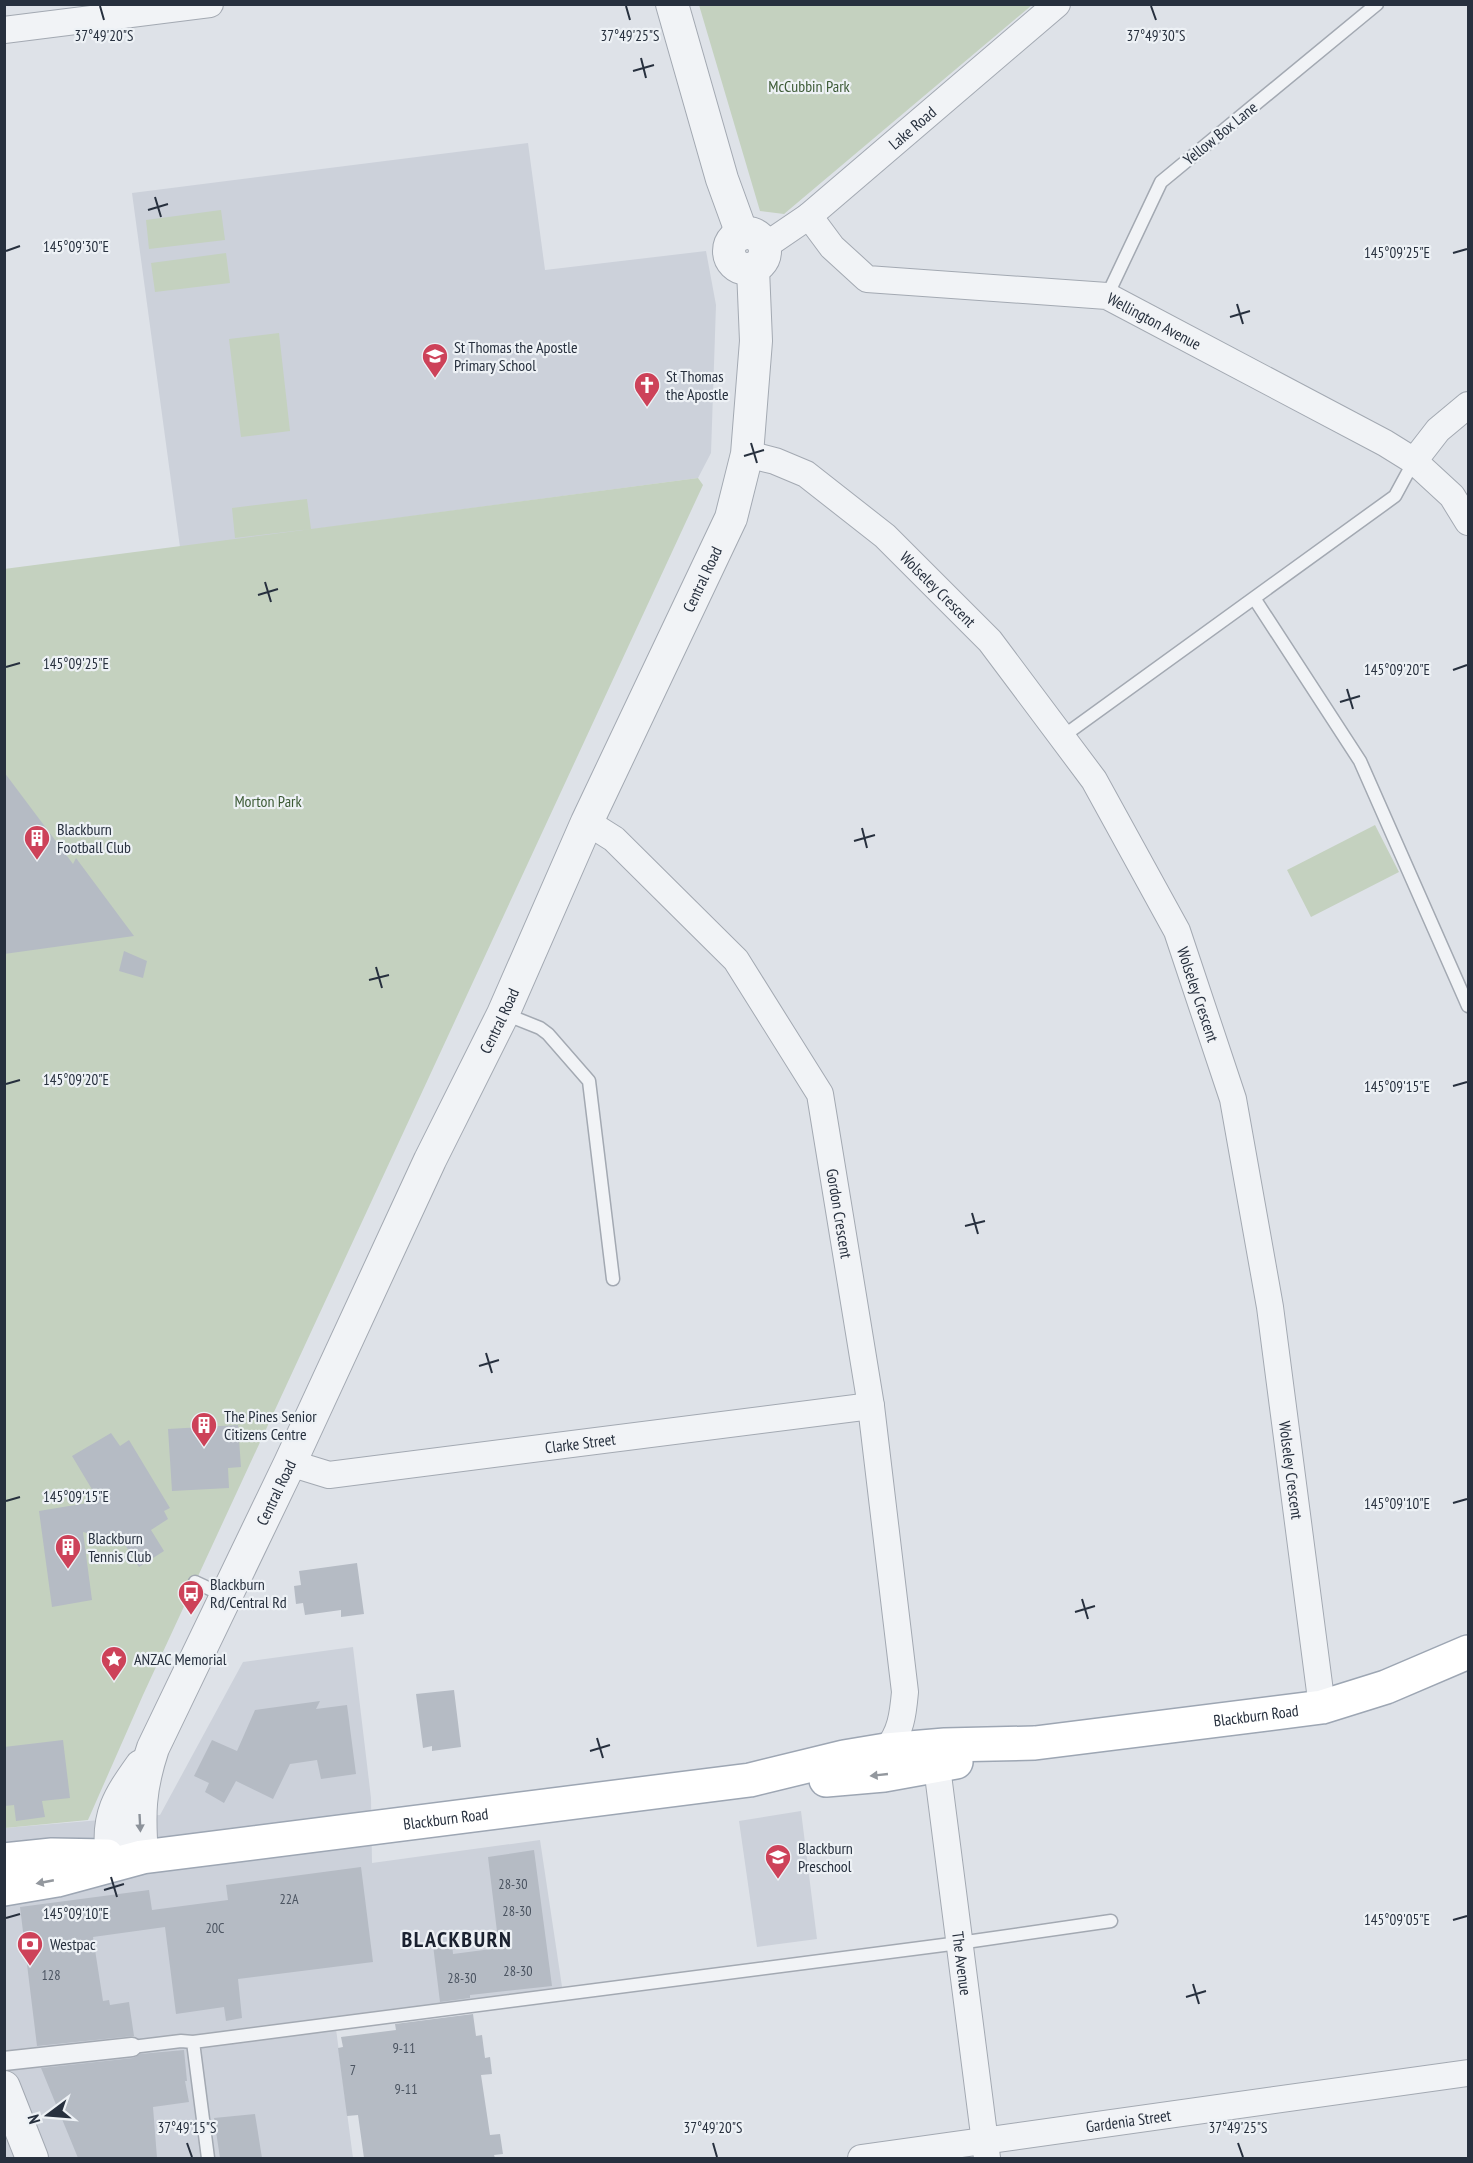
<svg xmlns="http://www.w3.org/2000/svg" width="1473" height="2163" viewBox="0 0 1473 2163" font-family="'PT Sans Narrow',sans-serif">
	<rect width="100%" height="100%" fill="#dee2e8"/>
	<!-- built -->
	<path fill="#ccd1da" d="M528 143 545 270 706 251 716 305 711 453 698 478 180 547 132 193Z
		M353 1647 371 1798 372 1863 540 1840 564 2000 336 2029 353 2158H5V1828L160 1815 243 1662Z
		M801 1811 817 1939 757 1947 739 1821Z"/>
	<!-- green -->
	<path fill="#c4d1bf" d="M699 5V4L1032 5 784 214 760 211Z
		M221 210 225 240 149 249 146 220Z
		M226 253 230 283 155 292 151 263Z
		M279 333 290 431 241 437 229 339Z
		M698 478 703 485 143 1695 88 1820 5 1828 4 569 311 529 235 538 232 508 307 499 311 529Z
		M1375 825 1399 872 1311 917 1287 870Z"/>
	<!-- building -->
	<path fill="#b5bbc4" d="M4 772 73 864 76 858 134 936 4 954Z
		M124 951 147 961 143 978 119 971Z
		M238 1425 241 1467 228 1468 229 1488 172 1491 168 1429Z
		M111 1433 120 1446 129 1440 170 1508 164 1511 168 1519 151 1530 164 1551 139 1567 124 1543 83 1532 92 1600 52 1607 39 1511 99 1501 72 1456Z
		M357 1563 364 1614 341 1617V1610L305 1615 303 1603 296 1604 294 1586 301 1585 299 1571Z
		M454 1690 461 1747 432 1751V1746L423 1748 416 1694Z
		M320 1701 316 1709 347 1705 356 1774 321 1779 317 1760 290 1764 273 1799 236 1781 224 1803 205 1792 209 1783 194 1776 212 1740 237 1751 255 1710Z
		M63 1740 70 1798 42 1801 45 1817 16 1821 14 1805 4 1806V1747Z
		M534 1850 552 1986 470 1995V1998L440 2002 433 1945 452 1943 453 1954 499 1948 488 1857Z
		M361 1867 373 1962 238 1979 242 2018 226 2021 224 2007 176 2014 165 1927 93 1937 103 2001 109 2000 110 2005 129 2002 134 2036 37 2046 20 1907 149 1890 152 1910 228 1900 226 1885Z
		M473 2014 476 2036 482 2035 485 2058 490 2057 492 2074 481 2075 490 2135 500 2134 503 2154 494 2155 495 2158H364L358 2115 347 2116 338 2048 343 2047 341 2037 396 2030 395 2024Z
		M184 2050 187 2081H185L189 2102 153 2107 157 2158H78L41 2068 133 2058 140 2054Z
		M255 2114 262 2158H220L214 2118Z"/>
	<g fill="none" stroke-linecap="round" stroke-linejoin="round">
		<!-- service casing -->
		<g stroke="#a3a9b2" stroke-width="15">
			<path id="service" d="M1107 296 1161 182 1377 4
				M1254 598 1360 761 1468 1006
				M1062 737 1395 496 1414 461
				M505 1014 540 1028 548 1034 589 1081 613 1279
				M195 1582 225 1596
				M193 2042 208 2158
				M132 2047 181 2041 193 2042 959 1943 1111 1921"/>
		</g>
		<!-- pedestrian casing -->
		<g stroke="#a3a9b2" stroke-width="21">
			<path id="pedestrian" d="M4 2061 132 2047"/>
		</g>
		<!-- minor casing -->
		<g stroke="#a3a9b2" stroke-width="28">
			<g id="minor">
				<path d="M4 30 210 4"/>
				<path id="s1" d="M809 216 832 247 867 279 1107 296 1385 443 1414 461 1452 496 1468 522"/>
				<path id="s2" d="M765 246 809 216 1057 4"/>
				<path id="s3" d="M747 454 775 461 806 474 885 536 990 641 1094 780 1177 931 1233 1099 1270 1307 1322 1707"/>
				<path d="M1414 461 1438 430 1468 405"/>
				<path id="s4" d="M587 822 614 839 736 960 820 1094 871 1406 905 1692C903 1714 901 1733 886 1750"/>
				<path id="s5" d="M290 1463 329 1475 871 1406"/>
				<path id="s6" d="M937 1767 987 2158"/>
				<path id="s7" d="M861 2158 1468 2073"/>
			</g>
		</g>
		<!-- tertiary casing -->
		<g stroke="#a3a9b2" stroke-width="34">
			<g id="tertiary">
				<path d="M672 4 722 179 742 234"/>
				<circle cx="747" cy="251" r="18"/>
				<path d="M112 1856C106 1816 119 1797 141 1766"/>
				<path id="s8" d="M142 1857C139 1814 139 1790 153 1748L290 1463 430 1160 503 1014 587 822 731 518 747 454 756 341 753 269"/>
				<path d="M4 2087 32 2158"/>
			</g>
		</g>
		<!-- primary casing -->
		<g stroke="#9da6b3" stroke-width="36">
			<g id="primary">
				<path d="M826 1780 884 1775 956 1762"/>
				<path d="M4 1860 52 1855 107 1856"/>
				<path id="s9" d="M4 1889 57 1880 142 1857 750 1780 844 1757 886 1750 945 1745 1035 1743 1322 1707 1386 1687 1468 1652"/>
			</g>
		</g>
		<!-- service -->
		<use href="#service" stroke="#f1f3f6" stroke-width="12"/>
		<!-- pedestrian -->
		<use href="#pedestrian" stroke="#f1f3f6" stroke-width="18"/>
		<!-- minor -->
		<use href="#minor" stroke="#f1f3f6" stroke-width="26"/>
		<!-- tertiary -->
		<use href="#tertiary" stroke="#f1f3f6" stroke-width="32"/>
		<!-- primary -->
		<use href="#primary" stroke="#fff" stroke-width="33"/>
	</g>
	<!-- one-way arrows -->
	<defs><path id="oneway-solid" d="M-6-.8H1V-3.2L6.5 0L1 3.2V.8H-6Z" transform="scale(1.5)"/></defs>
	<g fill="#93989e">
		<use href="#oneway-solid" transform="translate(879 1775) rotate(174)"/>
		<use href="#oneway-solid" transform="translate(45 1882) rotate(169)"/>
	</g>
	<use fill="#8c929a" href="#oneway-solid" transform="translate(140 1823) rotate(87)"/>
	<!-- ticks -->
	<path fill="none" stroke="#27303e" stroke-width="2" d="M100 6 104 20M626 6 630 20M1151 6 1156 20M641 58 646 78M633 71 654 65M155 197 161 217M148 210 168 204M6 251 20 246M1453 253 1467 249M1237 304 1243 324M1230 317 1250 311M751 443 757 463M744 456 764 450M265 582 271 602M258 595 278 589M6 667 20 663M1453 670 1467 665M1347 689 1353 709M1340 702 1360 696M862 828 867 848M854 841 875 835M376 967 382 988M369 980 389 975M6 1084 20 1080M1453 1086 1467 1082M972 1213 978 1234M965 1226 985 1221M486 1353 492 1373M479 1366 499 1360M6 1501 20 1497M1453 1503 1467 1499M1082 1599 1088 1619M1075 1612 1095 1606M597 1738 603 1758M590 1751 610 1745M111 1877 117 1897M104 1890 124 1884M6 1918 20 1914M1453 1920 1467 1916M1193 1984 1199 2004M1186 1997 1206 1991M187 2143 192 2157M713 2143 717 2157M1238 2143 1243 2157"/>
	<!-- icons -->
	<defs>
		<g id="school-pin" transform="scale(1.35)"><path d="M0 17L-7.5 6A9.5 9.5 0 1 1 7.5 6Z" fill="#cd4259" stroke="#edf1f5"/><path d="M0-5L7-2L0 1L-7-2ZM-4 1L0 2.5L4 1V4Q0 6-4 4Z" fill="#fff"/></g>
		<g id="church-pin" transform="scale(1.35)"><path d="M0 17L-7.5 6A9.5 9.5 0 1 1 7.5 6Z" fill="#cd4259" stroke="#edf1f5"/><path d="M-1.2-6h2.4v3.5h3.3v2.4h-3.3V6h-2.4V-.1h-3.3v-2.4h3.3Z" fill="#fff"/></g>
		<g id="building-pin" transform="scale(1.35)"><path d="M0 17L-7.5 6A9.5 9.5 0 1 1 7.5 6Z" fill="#cd4259" stroke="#edf1f5"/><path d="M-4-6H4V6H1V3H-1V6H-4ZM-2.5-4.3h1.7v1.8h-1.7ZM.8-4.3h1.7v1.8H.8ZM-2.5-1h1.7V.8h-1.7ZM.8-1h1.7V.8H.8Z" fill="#fff"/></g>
		<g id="bus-pin" transform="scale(1.35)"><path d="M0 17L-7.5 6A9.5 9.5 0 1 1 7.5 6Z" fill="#cd4259" stroke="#edf1f5"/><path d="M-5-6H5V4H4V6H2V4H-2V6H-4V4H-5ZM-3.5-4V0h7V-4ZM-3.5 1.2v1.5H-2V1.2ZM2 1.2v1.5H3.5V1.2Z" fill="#fff"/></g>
		<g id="sight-pin" transform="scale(1.35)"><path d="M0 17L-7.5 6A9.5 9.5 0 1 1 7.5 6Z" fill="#cd4259" stroke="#edf1f5"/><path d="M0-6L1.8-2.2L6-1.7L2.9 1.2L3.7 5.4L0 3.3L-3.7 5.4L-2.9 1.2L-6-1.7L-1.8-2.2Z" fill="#fff"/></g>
		<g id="bank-pin" transform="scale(1.35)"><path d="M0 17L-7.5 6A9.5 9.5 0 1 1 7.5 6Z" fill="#cd4259" stroke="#edf1f5"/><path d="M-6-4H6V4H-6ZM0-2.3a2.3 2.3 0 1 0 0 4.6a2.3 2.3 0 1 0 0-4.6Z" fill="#fff"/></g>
	</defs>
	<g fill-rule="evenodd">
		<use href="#school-pin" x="435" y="356"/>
		<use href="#church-pin" x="647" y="385"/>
		<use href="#building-pin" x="37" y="838"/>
		<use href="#building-pin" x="204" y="1425"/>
		<use href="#building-pin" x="68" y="1547"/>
		<use href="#bus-pin" x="191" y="1593"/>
		<use href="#sight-pin" x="114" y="1659"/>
		<use href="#school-pin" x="778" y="1857"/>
		<use href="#bank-pin" x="30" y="1944"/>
	</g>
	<g text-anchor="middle" stroke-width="4.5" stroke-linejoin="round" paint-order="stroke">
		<!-- number labels -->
		<g font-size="14" fill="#4a5360">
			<text x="513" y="1889">28-30</text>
			<text x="289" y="1904">22A</text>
			<text x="517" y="1916">28-30</text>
			<text x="215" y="1933">20C</text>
			<text x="518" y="1976">28-30</text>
			<text x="51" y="1980">128</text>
			<text x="462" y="1983">28-30</text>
			<text x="404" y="2053">9-11</text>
			<text x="353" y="2075">7</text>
			<text x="406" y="2094">9-11</text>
		</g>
		<!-- park labels -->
		<g font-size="16" fill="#3c5a35" stroke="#edf1f5">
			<text x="809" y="92">McCubbin Park</text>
			<text x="268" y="807">Morton Park</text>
		</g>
		<!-- street labels -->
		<g font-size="16" fill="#27303e" stroke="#edf1f5">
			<text dy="6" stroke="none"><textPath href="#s2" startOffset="189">Lake Road</textPath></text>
			<text transform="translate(1220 133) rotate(-39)" y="6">Yellow Box Lane</text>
			<text dy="6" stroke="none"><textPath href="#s1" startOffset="380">Wellington Avenue</textPath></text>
			<text dy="6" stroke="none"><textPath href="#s8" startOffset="1402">Central Road</textPath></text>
			<text dy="6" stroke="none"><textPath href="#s3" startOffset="238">Wolseley Crescent</textPath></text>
			<text dy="6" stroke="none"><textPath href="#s3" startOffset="724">Wolseley Crescent</textPath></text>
			<text dy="6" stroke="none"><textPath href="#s8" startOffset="916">Central Road</textPath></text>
			<text dy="6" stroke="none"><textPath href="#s4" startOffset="483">Gordon Crescent</textPath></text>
			<text dy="6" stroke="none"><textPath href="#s5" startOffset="294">Clarke Street</textPath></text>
			<text dy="6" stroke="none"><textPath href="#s3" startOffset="1210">Wolseley Crescent</textPath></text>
			<text dy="6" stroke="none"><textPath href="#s8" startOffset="394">Central Road</textPath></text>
			<text dy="6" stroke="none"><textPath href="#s9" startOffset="1266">Blackburn Road</textPath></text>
			<text dy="6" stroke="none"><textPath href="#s9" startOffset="448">Blackburn Road</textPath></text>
			<text dy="6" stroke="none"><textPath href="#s6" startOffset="198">The Avenue</textPath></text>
			<text dy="6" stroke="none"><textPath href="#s7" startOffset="270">Gardenia Street</textPath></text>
		</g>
		<!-- poi labels -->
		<g font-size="16" fill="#27303e" stroke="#edf1f5" text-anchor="start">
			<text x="454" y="353">St Thomas the Apostle<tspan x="454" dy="18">Primary School</tspan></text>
			<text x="666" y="382">St Thomas<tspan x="666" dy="18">the Apostle</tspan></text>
			<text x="57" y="835">Blackburn<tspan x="57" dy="18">Football Club</tspan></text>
			<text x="224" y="1422">The Pines Senior<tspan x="224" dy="18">Citizens Centre</tspan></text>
			<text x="88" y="1544">Blackburn<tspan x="88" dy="18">Tennis Club</tspan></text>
			<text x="210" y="1590">Blackburn<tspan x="210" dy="18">Rd/Central Rd</tspan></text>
			<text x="134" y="1665">ANZAC Memorial</text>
			<text x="798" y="1854">Blackburn<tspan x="798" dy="18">Preschool</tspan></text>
			<text x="50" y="1950">Westpac</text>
		</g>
		<!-- district labels -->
		<g font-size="22" font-weight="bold" letter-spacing="1.5" fill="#1a212f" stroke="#edf1f5">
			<text x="457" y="1947">BLACKBURN</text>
		</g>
	</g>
	<g font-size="15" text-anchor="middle" fill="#27303e" stroke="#edf1f5" stroke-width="4.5" stroke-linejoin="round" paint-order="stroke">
		<text x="104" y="41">37°49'20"S</text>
		<text x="630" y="41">37°49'25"S</text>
		<text x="1156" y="41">37°49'30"S</text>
		<text x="76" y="252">145°09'30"E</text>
		<text x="1397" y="258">145°09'25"E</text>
		<text x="76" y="669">145°09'25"E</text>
		<text x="1397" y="675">145°09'20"E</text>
		<text x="76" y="1085">145°09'20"E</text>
		<text x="1397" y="1092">145°09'15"E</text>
		<text x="76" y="1502">145°09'15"E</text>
		<text x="1397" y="1509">145°09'10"E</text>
		<text x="76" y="1919">145°09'10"E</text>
		<text x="1397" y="1925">145°09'05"E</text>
		<text x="187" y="2133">37°49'15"S</text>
		<text x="713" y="2133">37°49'20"S</text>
		<text x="1238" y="2133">37°49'25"S</text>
	</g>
	<!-- border -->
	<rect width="1473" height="2163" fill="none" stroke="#27303e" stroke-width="12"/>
	<!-- north arrow -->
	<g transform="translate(48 2115) rotate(254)" stroke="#edf1f5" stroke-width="4.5" paint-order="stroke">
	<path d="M0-4.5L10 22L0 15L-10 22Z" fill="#27303e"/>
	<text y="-9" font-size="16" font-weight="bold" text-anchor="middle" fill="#27303e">N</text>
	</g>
</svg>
